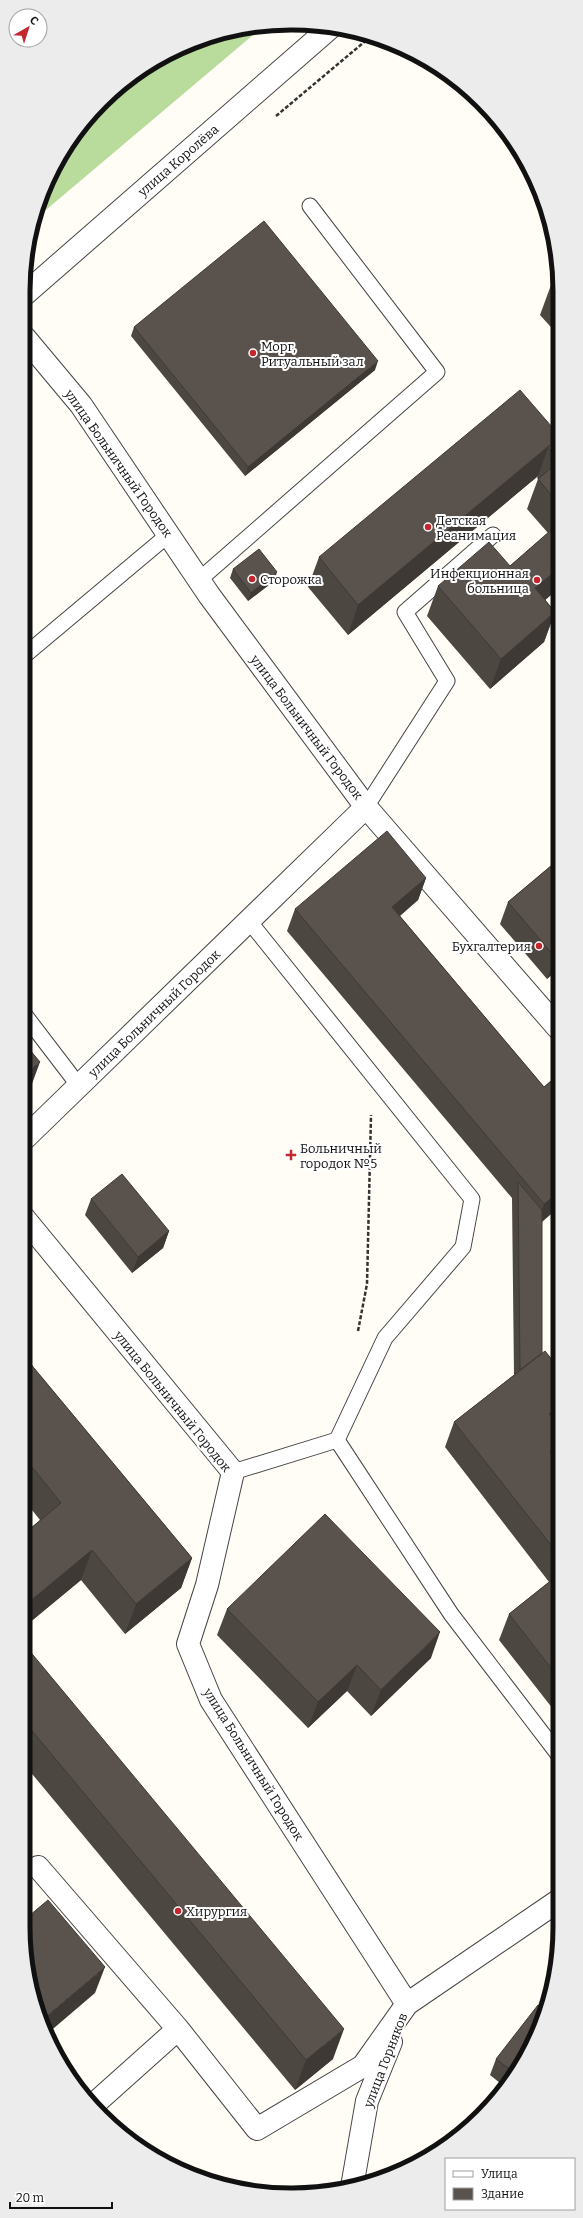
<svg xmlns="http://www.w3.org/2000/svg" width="583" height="2218" viewBox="0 0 583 2218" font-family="Bitter,serif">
	<rect width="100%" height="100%" fill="#fffdf5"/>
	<!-- forest -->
	<path fill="#b9dc9c" d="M265 25 34 220C49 155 96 99 151 64 159 59 166 53 175 50 206 37 231 31 265 25Z"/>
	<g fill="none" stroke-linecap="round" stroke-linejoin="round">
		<!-- service casing -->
		<g stroke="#444" stroke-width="17">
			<path id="service" d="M199 580 437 372 310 206
				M25 655 168 535
				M366 807 447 681 405 612 493 535
				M24 1014 79 1086
				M337 1440 451 1614 558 1754
				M233 1472 337 1440 385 1338 463 1247 472 1199 249 921"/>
		</g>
		<!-- minor casing -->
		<g stroke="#444" stroke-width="24">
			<path id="minor" d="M366 807 558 1028
				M24 1139 366 807 209 595 81 405 25 338
				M24 1218 233 1472 207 1585 188 1644 211 1700 407 2004
				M38 1867 178 2029 257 2129 363 2066 407 2004 558 1901
				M92 2106 178 2029
				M352 2187 367 2101 391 2042"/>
		</g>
		<!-- tertiary casing -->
		<g stroke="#444" stroke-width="24">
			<path id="tertiary" d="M25 294 331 27"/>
		</g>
		<!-- path -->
		<path stroke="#333" stroke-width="2.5" stroke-dasharray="4 2" stroke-linecap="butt" d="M276 116 369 38
			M358 1331 367 1284 371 1115"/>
		<!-- service -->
		<use href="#service" stroke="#fff" stroke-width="15"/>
		<!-- minor -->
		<use href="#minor" stroke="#fff" stroke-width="22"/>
		<!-- tertiary -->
		<use href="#tertiary" stroke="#fff" stroke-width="22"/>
	</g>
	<!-- wall -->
	<path fill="#4d4742" d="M558 280V335L540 315 551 285Z
		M134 327 375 370 245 476 131 336Z
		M558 434V589L545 600 555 612 544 642 490 689 427 616 438 586 510 566 548 533 527 509 538 479 537 478 538 476 348 635 308 587 319 557Z
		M233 569 274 581 248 601 230 578Z
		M558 860V969L547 979 500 924 508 902Z
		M426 878 418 900 400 916 544 1087 558 1075V1208L542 1222V1353L558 1367V1706L553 1709 499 1640 509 1614 549 1582 445 1447 454 1422 514 1375 512 1198 287 931 295 909Z
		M91 1199 169 1231 163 1248 132 1273 85 1215Z
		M24 1356 192 1558 181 1588 125 1634 81 1580 23 1628 24 1534 40 1520 24 1500Z
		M227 1609 431 1658 371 1716 347 1691 308 1728 217 1635Z
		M23 1643 333 2059 295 2090 23 1763Z
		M496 2059 524 2061 505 2087 490 2075Z"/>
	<!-- shaded-wall -->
	<path fill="#3f3936" d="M378 361 375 370 245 476 248 467Z
		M550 445 548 448 538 476 348 635 358 605Z
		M558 569V589L524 618 535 588Z
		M277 572 274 581 248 601 251 593Z
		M555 612 544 642 490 689 501 659Z
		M426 878 418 900 384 929 392 907Z
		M558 954V969L547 979 555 957Z
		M40 1062 29 1092 24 1096V1075Z
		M558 1193V1208L536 1226 544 1204Z
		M169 1231 163 1248 132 1273 138 1257Z
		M558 1408V1426L549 1414Z
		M558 1446V1464L550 1452Z
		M92 1550 81 1580 23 1628V1607Z
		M192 1558 181 1588 125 1634 136 1604Z
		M440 1632 431 1658 371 1716 381 1690Z
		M357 1665 347 1691 308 1728 318 1702Z
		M558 1697V1706L553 1709Z
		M105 1967 95 1993 47 2034 43 2029 41 2021Z
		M344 2029 333 2059 295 2090 306 2060Z"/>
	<!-- building -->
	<path fill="#5a524d" stroke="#3f3936" d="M264 221 378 361 248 467 134 327Z
		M558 280V292L551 285Z
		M520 390 558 434V458L548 448 550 445 358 605 319 557Z
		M558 462V503L538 479Z
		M558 524V569L535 588 555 612 501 659 438 586 489 542 510 566Z
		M259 549 277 572 251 593 233 569Z
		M387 831 426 878 392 907 544 1087 558 1075V1193L544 1204 295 909Z
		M558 860V954L555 957 508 902Z
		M24 1043 40 1062 24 1075Z
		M122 1174 169 1231 138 1257 91 1199Z
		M518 1182 542 1210V1353L520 1370Z
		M545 1351 558 1367V1408L549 1414 558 1425V1446L550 1452 558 1462V1554L454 1422Z
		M24 1356 192 1558 136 1604 92 1550 23 1607 24 1534 61 1503 24 1457Z
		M325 1514 440 1632 381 1690 357 1665 318 1702 227 1609Z
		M558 1575V1677L509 1614Z
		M23 1643 344 2029 306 2060 23 1720Z
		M48 1900 105 1967 41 2021 28 1979 23 1926V1921Z
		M538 2005 546 2012V2013L524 2061 515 2073 496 2059Z"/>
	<!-- markers -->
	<g fill="#c4262e" stroke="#fff" stroke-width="1.5">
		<circle cx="253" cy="353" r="4"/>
		<circle cx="428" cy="527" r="4"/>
		<circle cx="252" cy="579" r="4"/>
		<circle cx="537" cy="580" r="4"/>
		<circle cx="539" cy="946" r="4"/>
		<path d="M289 1149h4v4h4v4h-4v4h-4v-4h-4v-4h4z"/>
		<circle cx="178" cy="1911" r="4"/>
	</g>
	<g text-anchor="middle" stroke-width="4" stroke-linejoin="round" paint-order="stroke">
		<!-- street labels -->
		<g font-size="13" fill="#111" stroke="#fff">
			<text transform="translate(178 160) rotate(-41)" y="5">улица Королёва</text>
			<text transform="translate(119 463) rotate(55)" y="5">улица Больничный Городок</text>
			<text transform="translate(307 727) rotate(53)" y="5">улица Больничный Городок</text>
			<text transform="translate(154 1013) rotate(-44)" y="5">улица Больничный Городок</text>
			<text transform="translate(173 1401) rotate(51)" y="5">улица Больничный Городок</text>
			<text transform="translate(254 1764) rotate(58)" y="5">улица Больничный Городок</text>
			<text transform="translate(385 2060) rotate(-69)" y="5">улица Горняков</text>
		</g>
		<!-- poi labels -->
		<g font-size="13" fill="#111" stroke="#fff" text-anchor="start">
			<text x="261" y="351">Морг,<tspan x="261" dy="15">Ритуальный зал</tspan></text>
			<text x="436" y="525">Детская<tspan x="436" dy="15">Реанимация</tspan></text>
			<text x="529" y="578" text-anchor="end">Инфекционная<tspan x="529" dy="15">больница</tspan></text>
			<text x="260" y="584">Сторожка</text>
			<text x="531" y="951" text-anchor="end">Бухгалтерия</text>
			<text x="300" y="1153">Больничный<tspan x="300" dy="15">городок №5</tspan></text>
			<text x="186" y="1916">Хирургия</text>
		</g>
	</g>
	<!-- crop -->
	<path d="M0 0H583V2218H0ZM291 30H292A261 261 0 0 1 553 291V1927A261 261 0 0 1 292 2188H291A261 261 0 0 1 30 1927V291A261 261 0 0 1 291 30Z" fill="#ececec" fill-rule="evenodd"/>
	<path fill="none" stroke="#111" stroke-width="5" d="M291 30H292A261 261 0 0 1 553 291V1927A261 261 0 0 1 292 2188H291A261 261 0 0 1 30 1927V291A261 261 0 0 1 291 30Z"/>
	<!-- legend -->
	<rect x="445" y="2158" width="130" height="52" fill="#ffffff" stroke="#a0a0a0"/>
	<rect x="453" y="2171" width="20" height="6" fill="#ffffff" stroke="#a0a0a0"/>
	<text x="481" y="2178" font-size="12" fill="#111111">Улица</text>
	<rect x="453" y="2188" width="20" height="12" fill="#5a524d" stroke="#a0a0a0"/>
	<text x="481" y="2198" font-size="12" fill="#111111">Здание</text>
	<!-- north arrow -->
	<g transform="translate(28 28) rotate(39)"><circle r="19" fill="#ffffff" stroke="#a0a0a0"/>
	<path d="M0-3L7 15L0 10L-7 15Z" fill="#c4262e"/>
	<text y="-6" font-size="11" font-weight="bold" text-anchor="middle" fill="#111111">С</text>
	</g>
	<!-- scale -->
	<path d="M10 2202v6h102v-6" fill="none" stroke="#111111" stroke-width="2"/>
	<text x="16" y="2202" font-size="12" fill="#111111" stroke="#ffffff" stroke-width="3" paint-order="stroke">20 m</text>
</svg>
